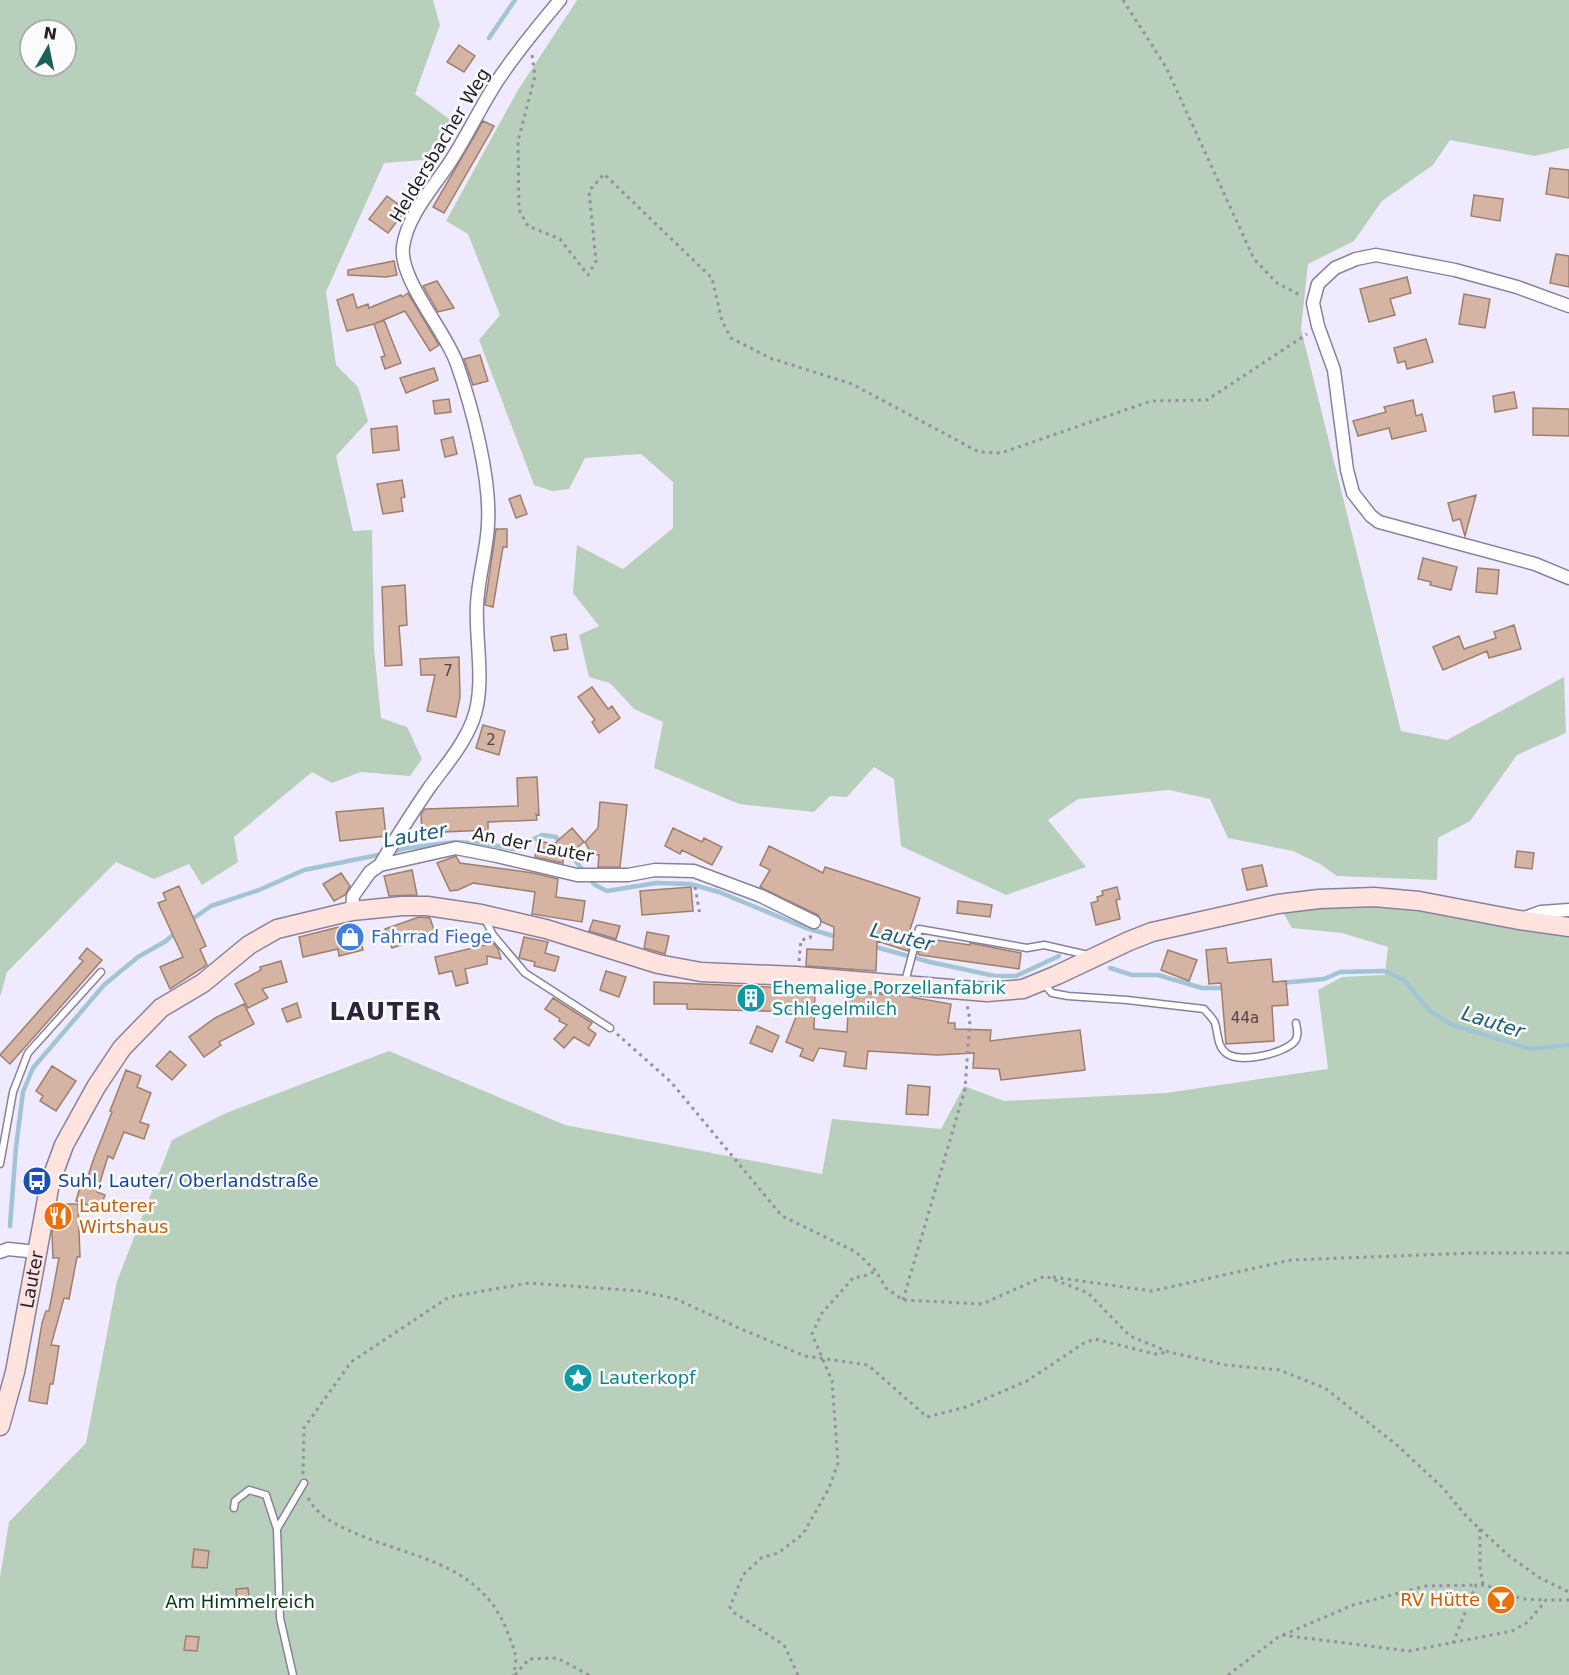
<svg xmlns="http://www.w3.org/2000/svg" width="1569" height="1675" viewBox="0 0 1569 1675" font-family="'DejaVu Sans',sans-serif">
	<rect width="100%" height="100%" fill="#f0eafe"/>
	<!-- green -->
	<path fill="#b8cfbc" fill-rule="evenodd" d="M0 0H433L440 25 415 94 452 121 423 160 384 163 326 292 336 365 358 387 368 421 336 456 353 531 372 530 374 649 381 718 407 727 422 759 410 776 361 772 332 783 312 772 234 837 238 862 202 885 189 864 154 879 116 862 7 972 0 997ZM30 30H66V66H30Z
		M577 0H1569V148L1535 156 1450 140 1433 165 1382 201 1354 241 1308 264 1301 329 1401 731 1447 740 1564 677 1566 733 1517 755 1470 821 1438 838 1437 880 1337 876 1320 864 1293 851 1228 838 1210 799 1169 790 1078 799 1048 820 1086 867 1006 895 901 846 894 779 874 767 847 797 830 796 814 812 739 804 654 768 663 722 634 709 610 683 589 677 579 635 599 626 573 593 577 545 623 569 673 528V482L641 454 585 458 569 489 552 491 534 485 479 340 500 315 468 234 446 221 518 90Z
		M1319 899 1519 920 1569 910V1675H0V1578L9 1522 86 1443 117 1281 172 1140 226 1113 389 1051 565 1125 822 1174 832 1119 941 1129 964 1086 1004 1101 1166 1093 1328 1069 1318 990 1342 977 1385 975 1388 947 1342 933 1292 928 1278 904Z"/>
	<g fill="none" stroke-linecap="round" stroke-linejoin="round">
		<!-- stream -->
		<path stroke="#a2c5d6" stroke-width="4.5" d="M489 38 515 0
			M391 852 407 848 455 842 487 844 514 849 542 835 556 837 595 885 607 891 656 883 690 884 719 892 806 928 837 937
			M191 920 211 906 259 890 304 870 383 854
			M872 946 930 962 995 976H1016L1059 956
			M1110 968 1132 975H1158L1202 988H1227
			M1280 983 1324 979 1340 972 1384 971 1404 980 1430 1011 1452 1025 1531 1049 1569 1045
			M10 1226 16 1147 23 1092 33 1068 104 985 138 957 166 941 177 931"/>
	</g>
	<!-- building -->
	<path fill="#d5b4a3" stroke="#9d7f6e" stroke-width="1.5" d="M459 45 475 56 464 72 447 62Z
		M483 121 494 126 444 213 433 207Z
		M1550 168 1569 170V198L1546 194Z
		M1474 195 1503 199 1500 221 1471 216Z
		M387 196 406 210 388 233 369 219Z
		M1556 254 1569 256V287L1550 283Z
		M394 261 397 275 386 277 348 275V270Z
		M1407 277 1411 293 1390 299 1395 315 1369 322 1360 289Z
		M437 281 454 308 438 312 423 286Z
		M408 293 439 345 430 351 405 311 374 324 347 331 337 300 353 294 357 308 368 304 369 308 401 295 402 297Z
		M1464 294 1490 299 1485 328 1459 324Z
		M384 320 401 363 385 369 381 357 385 356 374 324Z
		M1426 339 1433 362 1407 369 1405 361 1398 363 1394 348Z
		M480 355 488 381 473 385 464 359Z
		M434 368 438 380 406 393 400 378Z
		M1514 392 1517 408 1495 412 1493 396Z
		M449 399 451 412 435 414 433 401Z
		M1413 400 1416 416 1422 414 1426 431 1392 439 1389 428 1358 436 1353 421 1386 412 1384 407Z
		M1533 408 1569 409V436L1533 435Z
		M397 426 399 450 373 453 371 429Z
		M453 437 457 454 445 457 441 440Z
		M402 480 405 497 401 498 403 511 383 514 377 484Z
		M520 495 527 514 516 518 509 499Z
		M1476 495 1465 536 1460 519 1453 521 1448 503Z
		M496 529H507V547H503L493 607 485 605Z
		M1423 558 1457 567 1451 590 1430 585 1431 582 1418 579Z
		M1478 568 1499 570 1497 594 1476 592Z
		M405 585 407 625 399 626 402 665 385 666 382 587Z
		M1514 625 1521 649 1489 658 1487 651 1443 670 1433 647 1459 636 1464 649 1496 638 1494 632Z
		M566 634 568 649 554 651 551 637Z
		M459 657 460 697 456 717 427 711 435 675H421L420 659Z
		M592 687 608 709 612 706 620 718 599 733 592 722 595 720 578 697Z
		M483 725 505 731 499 755 476 748Z
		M537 777 539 815 536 814 537 820 488 822V830L422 833 421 814 425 809 518 806 517 778Z
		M600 802 627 805 620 867H598L599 855H592L585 842 598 828Z
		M383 808 386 836 340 841 336 812Z
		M572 828 584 842 563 859V863L535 857 537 841 554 844Z
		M673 828 702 842 704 838 722 847 712 865 682 850 680 854 665 846Z
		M769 846 823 873 825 867 920 898 908 936 911 937 908 951 877 941 876 971 806 966 807 949 833 950 834 927 822 922 818 915 760 887 770 870 760 865Z
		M1517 851 1534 853 1532 869 1515 867Z
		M456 856 460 863 533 873 558 879 556 897 585 901 582 922 532 914 535 892 473 883 458 890 450 891 437 863Z
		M1262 865 1267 886 1247 890 1242 869Z
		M412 870 417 895 389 896 384 876Z
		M341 873 350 886 345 895 334 901 323 884Z
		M179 886 206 946 200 949 207 965 170 989 160 967 183 957 158 903 166 900 163 893Z
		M691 887 693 911 642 915 640 891Z
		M1117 887 1120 899 1116 900 1120 919 1096 925 1091 903 1098 901 1097 897 1103 895 1102 891Z
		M958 901 992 905 990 917 957 913Z
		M419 917 430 918 435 933 392 948 385 929Z
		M593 920 620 926 616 939 589 931Z
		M339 927V931L357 927 363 950 339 956 338 949 303 957 299 937Z
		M647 932 669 936 665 954 644 948Z
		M524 937 548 942 545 953 559 957 555 971 534 966 535 962 519 958Z
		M922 938 970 945V943L1021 953 1019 969 920 955 918 954Z
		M493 943 498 949 501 959 487 956V964L465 969 468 983 456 986 452 971 439 974 435 957Z
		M87 948 102 960 10 1064 0 1055 83 961 79 958Z
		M1226 948 1228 963 1271 959 1273 982 1286 981 1288 1005 1272 1006 1274 1041 1226 1044 1221 983 1209 984 1206 950Z
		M1168 950 1197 960 1189 981 1161 970Z
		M281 961 287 982 262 989 268 998 248 1008 235 984 261 970 260 967Z
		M606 971 626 977 619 997 600 990Z
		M654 982 815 989 814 1029 847 1032 849 992 905 996 951 1004 948 1023H955V1029L991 1030 990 1041 1080 1030 1085 1070 1001 1080 999 1069 973 1068 974 1053 937 1055 868 1051 866 1069 844 1066 846 1052 819 1048 813 1061 800 1056 803 1049 786 1042 798 1012 687 1009V1004H654Z
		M553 998 592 1023 588 1028 596 1034 589 1046 574 1037 564 1048 554 1039 567 1025 559 1021 560 1019 545 1009Z
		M297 1003 301 1017 287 1022 282 1009Z
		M244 1004 254 1024 219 1042 221 1045 204 1057 189 1037 215 1018Z
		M757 1026 779 1036 772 1052 750 1043Z
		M170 1051 186 1065 172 1080 156 1066Z
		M52 1066 76 1081 56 1111 40 1101 43 1096 36 1091Z
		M126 1070 141 1076 137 1087 151 1093 140 1122 149 1125 144 1139 124 1132 113 1159 108 1156 97 1192 105 1195 100 1209 76 1201 80 1187 84 1188 94 1158 112 1112 110 1111Z
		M908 1085 930 1087 928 1115 906 1114Z
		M57 1204H78L80 1257H77L69 1299 64 1298 51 1345 59 1346 53 1384H50L47 1404 29 1401 42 1323 46 1311H49L59 1258H53L52 1233Z
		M194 1549 209 1551 207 1568 192 1567Z
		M248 1588 250 1606 238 1607 236 1589Z
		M1494 1589 1513 1596 1508 1610 1489 1603Z
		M186 1636 199 1637 197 1651 184 1650Z"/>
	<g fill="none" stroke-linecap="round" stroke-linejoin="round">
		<!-- lane casing -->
		<g stroke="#89809d" stroke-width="9">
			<path id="lane" d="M485 919 493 935 525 973 610 1028
				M905 982 919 929 1027 948 1044 945 1088 955
				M1044 984 1052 993 1068 996 1127 1000 1204 1009C1207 1013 1213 1018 1215 1023 1218 1033 1217 1046 1226 1053 1239 1064 1284 1054 1295 1041 1299 1036 1297 1029 1296 1023
				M0 1164 13 1092 28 1053 101 972
				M234 1508 235 1501 249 1490 266 1495 277 1529
				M293 1675 280 1618 277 1529 304 1483"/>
		</g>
		<!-- street casing -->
		<g stroke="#89809d" stroke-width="15">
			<path id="street" d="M1569 306 1517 287 1455 270 1376 255 1356 259 1335 268 1318 284 1313 303 1318 326 1334 370 1347 470 1353 493 1371 516 1379 522 1535 564 1569 578
				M380 865 456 848 497 856 577 875H628L655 870 694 871 761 896 814 922
				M352 911 353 896 370 872 380 865C395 839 412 813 429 788 445 766 463 746 473 720 486 685 475 640 477 605 478 577 487 551 488 524 491 478 472 407 457 364 446 331 399 280 403 247 407 215 435 186 452 159 468 134 481 106 498 80 516 53 539 25 560 0
				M1524 918 1541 912 1569 910
				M0 1252 8 1249 37 1252"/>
		</g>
		<!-- secondary casing -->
		<g stroke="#89809d" stroke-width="21">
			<g id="secondary">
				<path id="s1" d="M0 1426 15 1372 50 1183 64 1145 96 1087 122 1048 161 1008 203 983 249 945 277 929 352 911 402 906H427L481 914 546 929 658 964 701 972 796 976 987 992 1023 989 1057 975 1129 941 1152 932 1278 904 1319 899 1374 897 1419 901 1519 920 1569 927"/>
			</g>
		</g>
		<!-- path -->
		<path stroke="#9590a0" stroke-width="3" stroke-dasharray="3 4.5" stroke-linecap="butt" d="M1123 0 1166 67 1254 259 1277 283 1302 296
			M532 55 535 76 518 141 519 210 528 226 560 239 588 275 596 261 589 191 604 174 712 278 722 321 731 338 770 358 852 384 979 452 1001 453 1151 401 1207 400 1307 334
			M695 887 700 915
			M799 961 801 940 810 938 811 935
			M617 1034 671 1082 782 1216 856 1252 876 1271 886 1288 903 1300 982 1304 1045 1276 1088 1293 1130 1336 1169 1352 1226 1365 1279 1370 1325 1388 1398 1446 1443 1488 1466 1516 1509 1556 1540 1578 1569 1592
			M1053 1277 1152 1291 1291 1260 1473 1253H1569
			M903 1300 965 1089 970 1020 967 1005
			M303 1474 304 1428 351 1362 449 1297 529 1283 639 1291 676 1299 739 1328 805 1356 868 1365 927 1417 966 1407 1027 1381 1084 1343 1095 1339 1155 1354 1169 1352
			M308 1498C317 1514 329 1521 346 1529 405 1558 479 1559 507 1631 514 1650 519 1655 513 1675
			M1480 1529V1568L1483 1584
			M1283 1635 1353 1605 1426 1586 1476 1585
			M1453 1643 1476 1585H1486L1522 1599 1546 1600
			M515 1675 529 1659 557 1658 589 1675
			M798 1675 784 1645 733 1612 730 1607 743 1575 761 1558 778 1553 803 1534 829 1488 838 1463 832 1381 812 1334 822 1313 854 1277H862L876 1271
			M1228 1675 1281 1635 1409 1651 1512 1631 1528 1622 1546 1600H1569"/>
		<!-- lane -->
		<use href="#lane" stroke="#fff" stroke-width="6"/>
		<!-- street -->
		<use href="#street" stroke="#fff" stroke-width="12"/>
		<!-- secondary -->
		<use href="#secondary" stroke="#fee3df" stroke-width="18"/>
	</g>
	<!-- icons -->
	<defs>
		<g id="shop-disc" transform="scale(1.5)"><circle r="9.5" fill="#3f7fe0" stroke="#fbfbfb"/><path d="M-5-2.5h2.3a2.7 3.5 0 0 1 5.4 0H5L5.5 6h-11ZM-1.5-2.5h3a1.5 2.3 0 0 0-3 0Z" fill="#fff"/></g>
		<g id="building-disc" transform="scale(1.5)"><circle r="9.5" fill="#0f9aa8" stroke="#fbfbfb"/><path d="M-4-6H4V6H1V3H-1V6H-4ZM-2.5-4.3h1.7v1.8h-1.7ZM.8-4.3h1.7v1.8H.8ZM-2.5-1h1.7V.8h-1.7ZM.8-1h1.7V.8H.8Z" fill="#fff"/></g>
		<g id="bus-disc" transform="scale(1.5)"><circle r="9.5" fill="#1a4fb4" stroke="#fbfbfb"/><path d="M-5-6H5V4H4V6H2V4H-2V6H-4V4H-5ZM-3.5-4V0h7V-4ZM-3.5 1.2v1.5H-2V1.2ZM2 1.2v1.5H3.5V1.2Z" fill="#fff"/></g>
		<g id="restaurant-disc" transform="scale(1.5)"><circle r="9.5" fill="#e8710a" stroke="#fbfbfb"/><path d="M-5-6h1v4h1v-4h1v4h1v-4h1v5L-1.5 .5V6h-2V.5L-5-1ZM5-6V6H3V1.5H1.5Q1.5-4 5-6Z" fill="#fff"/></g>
		<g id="sight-disc" transform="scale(1.5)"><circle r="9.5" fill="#0f9aa8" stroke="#fbfbfb"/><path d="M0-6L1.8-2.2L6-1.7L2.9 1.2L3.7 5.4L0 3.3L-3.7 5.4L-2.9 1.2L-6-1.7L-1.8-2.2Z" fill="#fff"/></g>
		<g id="bar-disc" transform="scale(1.5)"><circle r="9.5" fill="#e8710a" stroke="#fbfbfb"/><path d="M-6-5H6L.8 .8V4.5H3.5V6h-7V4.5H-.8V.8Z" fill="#fff"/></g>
	</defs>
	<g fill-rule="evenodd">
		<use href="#shop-disc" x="350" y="937"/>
		<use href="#building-disc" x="751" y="998"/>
		<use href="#bus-disc" x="37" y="1181"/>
		<use href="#restaurant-disc" x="58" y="1216"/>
		<use href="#sight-disc" x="578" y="1378"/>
		<use href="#bar-disc" x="1501" y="1600"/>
	</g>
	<g text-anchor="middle" stroke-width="5" stroke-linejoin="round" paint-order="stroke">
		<!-- number labels -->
		<g font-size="15" fill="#4f4448">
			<text x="448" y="676">7</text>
			<text x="491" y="745">2</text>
			<text x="1245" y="1023">44a</text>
		</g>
		<!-- street labels -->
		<g font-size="18" fill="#221e2a" stroke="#fbfbfb">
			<text transform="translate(440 145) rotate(-59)" y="6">Heldersbacher Weg</text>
			<text transform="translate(533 845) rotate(11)" y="6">An der Lauter</text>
			<text dy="6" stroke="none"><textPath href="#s1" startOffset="150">Lauter</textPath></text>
		</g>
		<!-- shop labels -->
		<g font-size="18" fill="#366cbe" stroke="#fbfbfb" text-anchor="start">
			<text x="371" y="943">Fahrrad Fiege</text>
		</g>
		<!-- culture labels -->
		<g font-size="18" fill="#0d838f" stroke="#fbfbfb" text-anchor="start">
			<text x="772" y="994">Ehemalige Porzellanfabrik<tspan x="772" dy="21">Schlegelmilch</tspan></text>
			<text x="599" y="1384">Lauterkopf</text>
		</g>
		<!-- transit labels -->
		<g font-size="18" fill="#164399" stroke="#fbfbfb" text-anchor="start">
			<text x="58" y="1187">Suhl, Lauter/ Oberlandstraße</text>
		</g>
		<!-- food labels -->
		<g font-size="18" fill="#c56008" stroke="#fbfbfb" text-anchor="start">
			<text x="79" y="1212">Lauterer<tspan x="79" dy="21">Wirtshaus</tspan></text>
			<text x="1480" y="1606" text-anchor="end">RV Hütte</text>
		</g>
		<!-- park labels -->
		<g font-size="18" fill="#053718" stroke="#fbfbfb">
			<text x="240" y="1608">Am Himmelreich</text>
		</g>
		<!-- water labels -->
		<g font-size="20" font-style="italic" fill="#1d5d77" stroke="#fbfbfb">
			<text transform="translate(415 835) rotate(-10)" y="7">Lauter</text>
			<text transform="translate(902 937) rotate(14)" y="7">Lauter</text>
			<text transform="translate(1493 1022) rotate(18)" y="7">Lauter</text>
		</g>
		<!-- district labels -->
		<g font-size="24" font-weight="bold" letter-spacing="1.5" fill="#2d253d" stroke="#fbfbfb">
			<text x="386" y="1020">LAUTER</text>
		</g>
	</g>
	<!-- north arrow -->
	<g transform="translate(48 48) rotate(9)"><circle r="28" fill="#fbfbfb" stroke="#a4a3a7" stroke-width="1.5"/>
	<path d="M0-4.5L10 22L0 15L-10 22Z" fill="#1b6357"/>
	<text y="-9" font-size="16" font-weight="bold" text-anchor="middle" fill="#221e2a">N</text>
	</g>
</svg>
